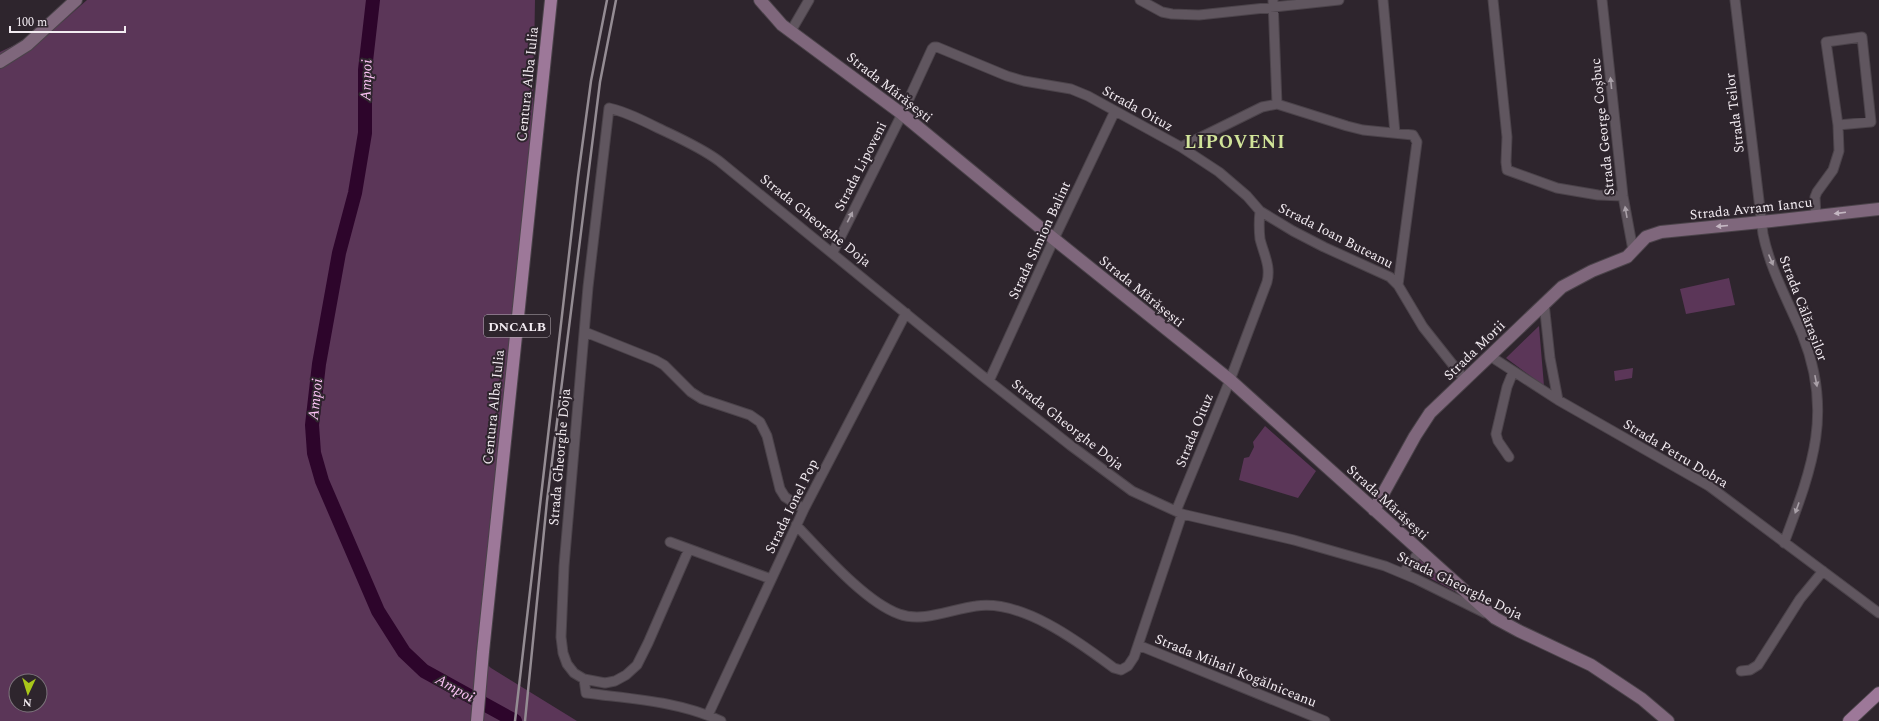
<svg xmlns="http://www.w3.org/2000/svg" width="1879" height="721" viewBox="0 0 1879 721" font-family="Spectral,serif">
	<rect width="100%" height="100%" fill="#2e252d"/>
	<!-- green -->
	<path fill="#5b3658" fill-rule="evenodd" d="M87 0H535L533 112 500 451 476 654 491 668 577 721H0V52L62 22ZM16 681H40V705H16Z
		M1729 278 1735 305 1686 314 1680 289Z
		M1539 326 1544 386 1506 358Z
		M1633 368 1632 378 1615 381 1614 371Z
		M1265 426 1316 471 1298 498 1239 480 1244 458 1249 457 1254 447 1253 442Z
		M1419 557 1456 588 1454 591 1411 568Z"/>
	<g fill="none" stroke-linecap="round" stroke-linejoin="round">
		<!-- river -->
		<path stroke="#2d052b" stroke-width="14" d="M373 0 365 70V133L355 193 339 253 319 364 312 425 314 453 322 481 378 611 404 652 424 671 515 721"/>
		<!-- street casing -->
		<g stroke="#4b434a" stroke-width="11">
			<path id="street" d="M1140 0 1162 12 1172 14 1199 15 1339 0
				M1273 0 1277 104
				M1383 0 1395 133
				M1493 0 1507 137 1506 162 1507 170 1557 188 1598 195 1623 196
				M1602 0 1623 196 1633 250
				M1735 0 1763 234C1770 269 1788 301 1802 334 1834 412 1812 468 1784 543
				M791 31 809 0
				M1181 147 1262 107 1277 104 1347 126 1363 130 1413 135 1417 142 1398 285
				M1816 216 1815 197 1817 192 1833 170 1839 151 1838 125 1826 42 1862 37 1871 122 1838 125
				M833 252 902 114 932 49 934 47H937L1007 76 1024 81 1071 89 1088 96 1181 147 1219 172 1247 196 1260 211 1293 231 1324 247 1390 277 1398 285 1423 327 1465 380
				M1544 303 1550 358 1558 400
				M585 332 655 360 664 365 691 392 702 399 750 415 760 422 767 436 780 489 785 497 804 509
				M1490 356 1558 400 1709 486 1879 613
				M989 381 1054 239 1115 111
				M1509 457 1498 441 1496 434 1507 387 1513 372
				M1176 511 1230 380 1267 282C1271 266 1264 255 1260 239 1259 230 1259 220 1260 211
				M796 525C821 551 865 602 899 614 923 623 952 609 976 606 1022 599 1079 642 1114 668L1121 670 1128 666 1134 657 1182 514
				M670 542 771 579
				M689 549 648 643 637 665 626 675 615 681 605 683 584 679 574 673 567 664 563 653 561 637 564 566 588 287 609 108C626 112 642 120 658 128 679 138 700 147 719 161L980 374 1070 445 1132 491 1182 514 1294 540 1385 566 1416 579 1485 613
				M1403 573 1420 551
				M1138 645 1325 721
				M1741 671 1750 670 1758 665 1800 599 1823 571
				M584 679 586 693C631 699 679 701 721 721
				M708 715 804 509 906 313"/>
		</g>
		<!-- secondary casing -->
		<g stroke="#4b434a" stroke-width="14">
			<path id="secondary" d="M760 0 782 25 902 114 1054 239 1230 380 1495 618 1519 631 1591 665 1642 699 1668 721
				M0 62 27 45 76 0
				M1374 510 1415 436 1430 413 1562 287 1592 271 1627 257 1646 237 1661 232 1771 221 1879 209"/>
		</g>
		<!-- primary casing -->
		<g stroke="#4b434a" stroke-width="14">
			<path id="primary" d="M477 721 483 652 551 0
				M1849 721 1879 693"/>
		</g>
		<!-- street -->
		<use href="#street" stroke="#60565f" stroke-width="9"/>
		<!-- secondary -->
		<use href="#secondary" stroke="#7f677c" stroke-width="12"/>
		<!-- primary -->
		<use href="#primary" stroke="#9d7899" stroke-width="12"/>
		<!-- rail -->
		<path stroke="#948c93" stroke-width="2.5" d="M515 721 578 177 591 81 607 0
			M525 721 547 501 600 82 616 0"/>
	</g>
	<!-- one-way arrows -->
	<defs><path id="oneway-solid" d="M-6-.8H1V-3.2L6.5 0L1 3.2V.8H-6Z"/></defs>
	<g fill="#a9a0a8">
		<use href="#oneway-solid" transform="translate(1611 83) rotate(-96)"/>
		<use href="#oneway-solid" transform="translate(1626 212) rotate(-100)"/>
		<use href="#oneway-solid" transform="translate(850 217) rotate(-63)"/>
		<use href="#oneway-solid" transform="translate(1771 260) rotate(67)"/>
		<use href="#oneway-solid" transform="translate(1816 381) rotate(79)"/>
		<use href="#oneway-solid" transform="translate(1797 508) rotate(110)"/>
	</g>
	<g fill="#c4b6c2">
		<use href="#oneway-solid" transform="translate(1840 213) rotate(173)"/>
		<use href="#oneway-solid" transform="translate(1722 226) rotate(175)"/>
	</g>
	<g text-anchor="middle" stroke-width="4" stroke-linejoin="round" paint-order="stroke">
		<!-- shield labels -->
		<rect fill="#2e252d" stroke="#b7b0b6" stroke-width="1" x="484" y="315" width="66" height="22" rx="3"/>
		<g font-size="13" font-weight="bold" fill="#f2ebf1">
			<text x="517" y="331">DNCALB</text>
		</g>
		<!-- street labels -->
		<g font-size="14" fill="#f2ebf1" stroke="#2e252d">
			<text transform="translate(527 84) rotate(-84)" y="5">Centura Alba Iulia</text>
			<text transform="translate(890 87) rotate(38)" y="5">Strada Mărășești</text>
			<text transform="translate(1138 108) rotate(29)" y="5">Strada Oituz</text>
			<text transform="translate(1734 113) rotate(-97)" y="5">Strada Teilor</text>
			<text transform="translate(1602 127) rotate(-96)" y="5">Strada George Coșbuc</text>
			<text transform="translate(860 166) rotate(-63)" y="5">Strada Lipoveni</text>
			<text transform="translate(1751 208) rotate(-6)" y="5">Strada Avram Iancu</text>
			<text transform="translate(816 220) rotate(39)" y="5">Strada Gheorghe Doja</text>
			<text transform="translate(1336 235) rotate(27)" y="5">Strada Ioan Buteanu</text>
			<text transform="translate(1039 240) rotate(-65)" y="5">Strada Simion Balint</text>
			<text transform="translate(1142 291) rotate(39)" y="5">Strada Mărășești</text>
			<text transform="translate(1804 308) rotate(69)" y="5">Strada Călărașilor</text>
			<text transform="translate(1474 350) rotate(-44)" y="5">Strada Morii</text>
			<text transform="translate(493 407) rotate(-84)" y="5">Centura Alba Iulia</text>
			<text transform="translate(1068 424) rotate(38)" y="5">Strada Gheorghe Doja</text>
			<text transform="translate(1194 430) rotate(-68)" y="5">Strada Oituz</text>
			<text transform="translate(1676 453) rotate(31)" y="5">Strada Petru Dobra</text>
			<text transform="translate(559 457) rotate(-85)" y="5">Strada Gheorghe Doja</text>
			<text transform="translate(1388 502) rotate(42)" y="5">Strada Mărășești</text>
			<text transform="translate(791 506) rotate(-64)" y="5">Strada Ionel Pop</text>
			<text transform="translate(1460 585) rotate(26)" y="5">Strada Gheorghe Doja</text>
			<text transform="translate(1236 670) rotate(22)" y="5">Strada Mihail Kogălniceanu</text>
		</g>
		<!-- water labels -->
		<g font-size="15" font-style="italic" fill="#fcc3f5" stroke="#2e252d">
			<text transform="translate(366 80) rotate(-88)" y="5">Ampoi</text>
			<text transform="translate(315 399) rotate(-84)" y="5">Ampoi</text>
			<text transform="translate(455 688) rotate(29)" y="5">Ampoi</text>
		</g>
		<!-- district labels -->
		<g font-size="18" font-weight="bold" letter-spacing="1" fill="#d1e499" stroke="#2e252d">
			<text x="1235" y="148">LIPOVENI</text>
		</g>
	</g>
	<!-- north arrow -->
	<g transform="translate(28 693) rotate(184)"><circle r="19" fill="#2e252d" stroke="#7c747b"/>
	<path d="M0-3L7 15L0 10L-7 15Z" fill="#a9c71a"/>
	<text y="-6" font-size="11" font-weight="bold" text-anchor="middle" fill="#f2ebf1">N</text>
	</g>
	<!-- scale -->
	<path d="M10 26v6h115v-6" fill="none" stroke="#f2ebf1" stroke-width="2"/>
	<text x="16" y="26" font-size="12" fill="#f2ebf1" stroke="#2e252d" stroke-width="3" paint-order="stroke">100 m</text>
</svg>
